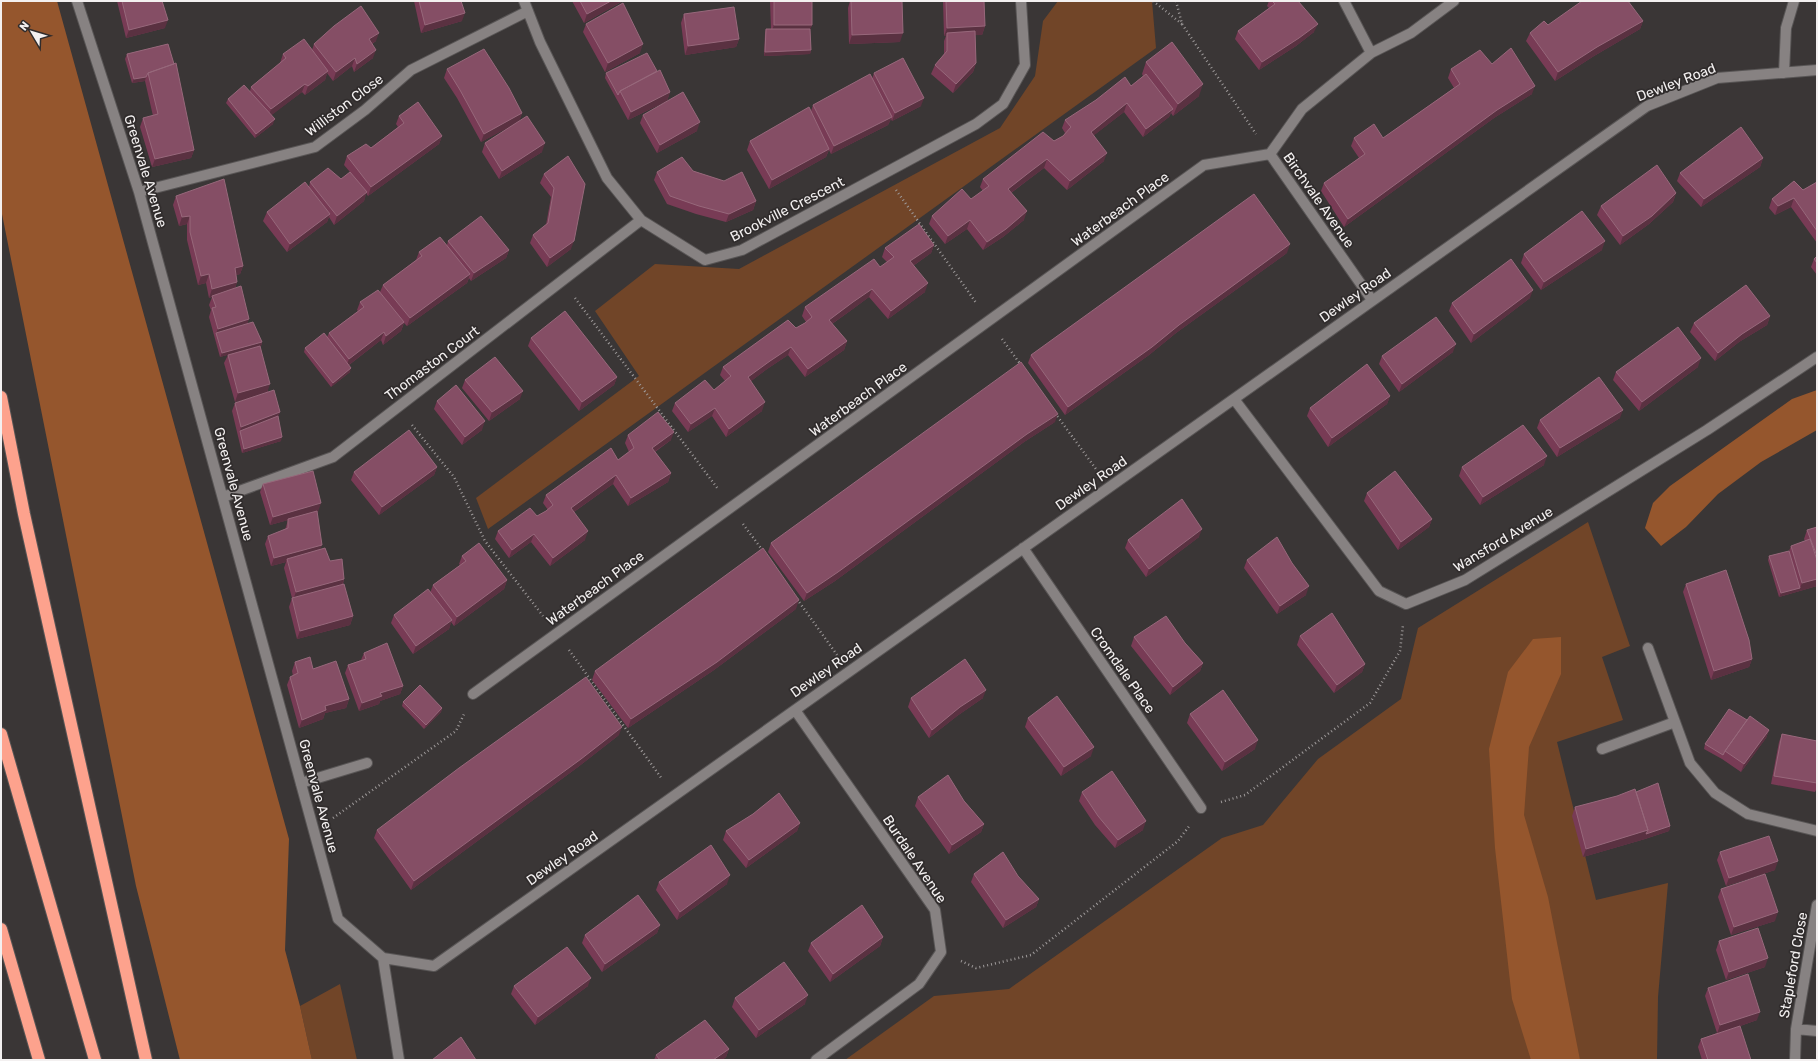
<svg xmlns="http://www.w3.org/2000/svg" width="1818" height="1061" viewBox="0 0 1818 1061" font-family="Rubik,sans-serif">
	<rect width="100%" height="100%" fill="#3a3636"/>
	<!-- green -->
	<path fill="#714528" d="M1058 1H1152L1156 48 488 529 476 498 639 376 595 311 655 264 739 269 1000 128 1035 76 1043 21Z
		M1588 522 1630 646 1602 657 1623 720 1557 742 1596 900 1668 883 1658 997 1657 1060H845L934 996 1009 989 1222 838 1263 825 1318 759 1401 699 1418 628Z
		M340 984 357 1060H312L300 1006Z"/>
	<!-- forest -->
	<path fill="#95562d" d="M1 1H57L289 839 285 950 300 1006 312 1060H180L136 886 1 209Z
		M1817 390V430L1761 462 1718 494 1686 527 1661 546 1645 528 1653 503 1670 486 1792 399Z
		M1561 637V674L1529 747 1524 815 1548 897 1580 1060H1531L1512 999 1495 848 1489 749 1508 672 1533 639Z"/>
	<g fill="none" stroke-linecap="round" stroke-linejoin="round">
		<!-- lane casing -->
		<g stroke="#585555" stroke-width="12">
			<path id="lane" d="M301 783 367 763"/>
		</g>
		<!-- street casing -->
		<g stroke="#585555" stroke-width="12">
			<path id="street" d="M77 1 139 192 338 919 383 958
				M524 1 540 42 607 178 641 220 705 260 742 250 976 124 1003 104 1025 65 1021 1
				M1344 1 1371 53
				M1784 73 1786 28 1794 1
				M139 192 315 147 365 110 411 70 528 11
				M1372 300 1270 154 1302 109 1371 53 1411 33 1454 1
				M1234 399 1379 591 1406 604 1465 580 1707 430 1817 357
				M223 497 333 457 641 220
				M1023 548 1201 808
				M1648 648 1690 763 1715 793 1748 814 1817 831
				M473 694 1204 165 1270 154
				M795 710 935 910 941 952 919 984 816 1060
				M1602 749 1675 722
				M383 958 434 966 1647 106 1717 78 1817 70
				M383 958 399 1060
				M1796 1029 1817 1031
				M1795 1060 1796 1029 1817 905"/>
		</g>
		<!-- highway casing -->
		<g stroke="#585555" stroke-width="14">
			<path id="highway" d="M1 397 24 514 146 1060
				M1 734 95 1060
				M1 929 39 1060"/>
		</g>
		<!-- path -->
		<path stroke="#9e9a9a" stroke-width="2.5" stroke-dasharray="1 3" stroke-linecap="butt" d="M1153 1 1182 24
			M1176 1 1182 24 1256 134
			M896 190 977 304
			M575 298 718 489
			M1002 339 1021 365
			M1055 413 1096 469
			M412 425 454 477 485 541 543 616
			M743 524 763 551
			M797 599 837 655
			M569 650 662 779
			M1221 802 1245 795 1370 703 1400 651 1403 625
			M333 818 456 731 465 712
			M961 961 976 968 1031 955 1178 841 1190 825"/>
		<!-- lane -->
		<use href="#lane" stroke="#878282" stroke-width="10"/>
		<!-- street -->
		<use href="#street" stroke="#878282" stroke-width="10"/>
		<!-- highway -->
		<use href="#highway" stroke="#fda28d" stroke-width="12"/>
	</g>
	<!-- wall -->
	<path fill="#783b55" d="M117 1H162L165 28 126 38Z
		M414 1H461L462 21 421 33Z
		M572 1H623L584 23Z
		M770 1H812V25L810 29 811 50 810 54 764 56 765 33 766 29H771Z
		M850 1H902L900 42 849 44 848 8Z
		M943 1H984L985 26 982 35H975L976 63 973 72 953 93 931 74 935 65 944 54V41L946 36H944Z
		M1269 1H1298L1314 32 1296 46 1259 70 1235 39 1238 31 1269 8 1267 6Z
		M684 14 739 39 736 47 685 55 681 23Z
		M1643 21 1640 29 1594 56 1555 81 1526 41 1530 33 1548 25Z
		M586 24 640 53 605 72 583 32Z
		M376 41 372 44 373 58 354 72 352 66 333 81 327 73 325 80 305 95 302 92 271 115 273 124 255 138 226 103 228 99 250 91 251 87 280 63 283 54 312 50 314 44Z
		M168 44 194 150 191 158 152 167 140 127 143 118 153 116 145 81 132 83 125 59 127 54Z
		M1146 62 1199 96 1173 116 1171 113 1169 117 1143 137 1124 112 1094 135 1104 161 1067 190 1044 168 1028 180 1011 193 1024 220 1003 237 983 250 967 229 945 244 929 224 932 216 971 199 983 191 980 187 983 179 1063 136 1065 133 1062 128 1065 120 1131 86 1143 76 1142 74Z
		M1492 64 1532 94 1494 118 1344 227 1321 191 1324 183 1359 158 1351 146 1354 138H1383L1454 88 1448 78 1451 69Z
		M447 69 522 113 519 121 542 152 499 179 482 152 485 143 514 124 481 142 457 98 444 78Z
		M657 71 670 92 667 101 628 120 605 78 606 73Z
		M874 73 921 106 892 121 891 119 888 125 831 154 829 150 826 157 769 189 747 150 750 141 811 111 813 105 872 79Z
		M643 115 697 131 657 153 640 123Z
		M399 116 442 136 439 144 368 196 366 193 364 201 334 225 329 217 327 222 287 252 263 221 267 212 309 187 310 182 341 179 350 172 344 165 347 156 371 148 398 127 396 124Z
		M568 156 571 249 547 267 530 243 533 235 546 225 551 197 540 183 544 174Z
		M1763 158 1760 167 1701 207 1677 181 1680 173Z
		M693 171 724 181 756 201 753 210 726 222 696 214 667 204 654 180 657 172Z
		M1817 182V243L1791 207 1775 215 1769 208 1772 199 1803 190Z
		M1676 193 1673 202 1649 224 1620 245 1597 215 1601 206Z
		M176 196 243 266 240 274 236 275 237 282 235 288 248 324 262 342 261 346H260L268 392 280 412 278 416 281 441 242 453 232 411 235 403 260 395 235 402 224 363 228 355 237 352 220 357 209 317 211 310 209 305 212 297 209 298 206 283 198 285 187 240V224L179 226 173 205Z
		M448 241 509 250 506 258 471 281 469 278 467 283 407 326 404 323 401 331 383 345 381 340 349 365 350 372 331 387 304 352 305 348 327 337 329 333 358 311 357 310 360 302 380 292 383 285 416 260 419 252 447 245Z
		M934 245 931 253 913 266 925 292 888 319 869 297 850 311 832 324 847 341 844 350 805 377 788 355 767 369 751 381 762 411 726 437 712 416 688 432 672 411 675 403 714 390 725 381 720 375 723 367 796 328 806 322 802 316 805 307 880 267 887 262 882 257 885 248Z
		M1602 250 1541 290 1521 263 1524 254Z
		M1287 253 1176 333 1149 355 1065 415 1028 363 1031 355Z
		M1817 256V275L1811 267 1814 259Z
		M1530 298 1471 343 1449 311 1452 303Z
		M1770 316 1767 325 1739 342 1715 361 1690 332 1694 323Z
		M531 338 617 377 614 385 579 411 528 346Z
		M1453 352 1399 392 1379 364 1382 356Z
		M1698 367 1639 411 1613 380 1616 372Z
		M465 380 520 399 489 421 462 388Z
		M1390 396 1387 404 1328 447 1307 416 1310 408Z
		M437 401 482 430 462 445 434 409Z
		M1620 418 1557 457 1537 428 1540 420Z
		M1055 422 1024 442 835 581 804 601 768 552 771 543Z
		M628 435 671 440 655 452 671 473 668 482 628 506 613 484 574 512 585 540 550 566 531 542 509 558 495 539 498 531 537 516 548 510 543 503 546 495 618 460 629 452 625 443Z
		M1544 465 1480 505 1459 476 1462 467Z
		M437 467 434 475 379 515 351 480 354 472Z
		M263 484 318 512H317L320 549 344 579 343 584 353 616 350 625 297 639 289 607 292 598 284 568 286 562 271 566 265 544 268 536 285 530 288 520 270 525 260 492Z
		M1367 493 1432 519 1429 527 1398 550 1364 501Z
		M1817 527V586L1779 597 1768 560 1769 556 1789 551 1791 546 1805 541 1804 539 1807 530Z
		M1199 537 1146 577 1125 548 1128 540Z
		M462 556 507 580 504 589 454 626 451 622 449 629 413 654 391 623 394 615 430 593 433 585 460 565 459 564Z
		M1247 560 1306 595 1277 614 1244 568Z
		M1686 584 1752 659 1749 667 1711 680 1683 592Z
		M796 609 714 670 628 728 592 680 595 671Z
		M1300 636 1365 664 1362 672 1334 693 1297 645Z
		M1134 637 1185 643 1203 663 1200 671 1170 695 1131 646Z
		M364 653 403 686 400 694 380 701 379 704 359 711 345 673 348 665 361 660Z
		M295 662 313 669 349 699 346 708 325 713 323 719 299 728 287 685 290 677 293 676 292 671Z
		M911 698H983L957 716 929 738 908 707Z
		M403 702 442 708 441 712 424 729 402 706Z
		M1190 714 1255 749 1222 771 1187 723Z
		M1028 718 1091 756 1061 776 1025 727Z
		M1769 730 1766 738 1741 772 1722 759 1704 749 1705 744Z
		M1782 734 1817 741V788L1815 792 1771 784 1779 742Z
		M619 735 578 767 411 890 374 838 377 830Z
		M1082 792 1143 830 1115 848 1095 825 1079 801Z
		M1636 792 1670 826 1669 831 1645 839 1583 857 1572 816 1575 807Z
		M918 797 964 801 984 824 981 832 949 854 915 806Z
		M800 823 797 831 746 868 723 840 726 831Z
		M1720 852 1775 870 1726 886 1717 860Z
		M974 874 1039 899 1036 907 1003 928 971 882Z
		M659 882 727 884 677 920 656 890Z
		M1721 889 1775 921 1731 935 1718 897Z
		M660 925 657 933 602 972 582 943 585 935Z
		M883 937 880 946 830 982 808 951 811 943Z
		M1719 941 1765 967 1726 980 1716 950Z
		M514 986H588L535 1025 511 994Z
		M1708 988 1757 1020 1729 1030 1751 1060H1702L1698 1047 1701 1039 1717 1033 1705 996Z
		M735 998 805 1004 756 1038 732 1007Z
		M729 1049 726 1057 722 1060H654L656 1055Z"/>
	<!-- shaded-wall -->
	<path fill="#5a3141" d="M611 1H623L584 23 587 14Z
		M465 13 462 21 421 33 425 25Z
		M168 20 165 28 126 38 129 30Z
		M1643 21 1640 29 1594 56 1555 81 1558 72 1597 47Z
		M1318 24 1314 32 1296 46 1259 70 1262 62Z
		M774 25H812L809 33H771Z
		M985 26 982 35 947 36V33L946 36H944L947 28Z
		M379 33 376 41 366 47 369 39Z
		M903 33 900 42 849 44 852 35Z
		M739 39 736 47 685 55 688 46Z
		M643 44 640 53 605 72 608 63Z
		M376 50 373 58 354 72 357 64Z
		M811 50 810 54 764 56 765 52Z
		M355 58 352 66 333 81 336 72Z
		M976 63 973 72 953 93 956 84Z
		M328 71 325 80 305 95 308 86Z
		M146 77 145 81 132 83 134 79Z
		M305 84 302 92 268 118 271 109Z
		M1203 84 1199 96 1173 116 1178 104Z
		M1535 86 1532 94 1494 118 1344 227 1348 219 1497 110Z
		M670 92 667 101 628 120 631 112Z
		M924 98 921 106 892 121 895 113Z
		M1127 103 1124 112 1088 140 1091 132Z
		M1173 109 1169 117 1143 137 1146 129Z
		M522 113 519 122 481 142 484 134Z
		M892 117 888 125 831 154 834 146Z
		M275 119 273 124 255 138 256 134Z
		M700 122 697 131 657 153 660 145Z
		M442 136 439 144 368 196 371 187Z
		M545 143 542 152 499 179 502 171Z
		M829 149 826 157 769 189 772 180Z
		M194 150 191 158 152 167 155 159Z
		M1107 153 1104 161 1067 190 1070 181Z
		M1763 158 1760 167 1701 207 1704 199Z
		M1047 159 1044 168 1028 180 1005 197 1008 189 1031 171Z
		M367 192 364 201 334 225 337 216Z
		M1676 193 1673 202 1649 224 1620 245 1623 236Z
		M1794 198 1791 207 1775 215 1778 206Z
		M756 201 753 210 726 222 729 214Z
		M1027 211 1024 220 1003 237 983 250 987 242Z
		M330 214 327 222 287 252 290 244Z
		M190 216 187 224 179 226 182 217Z
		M970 220 967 229 945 244 948 236Z
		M574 241 571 249 547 267 550 258Z
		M1605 241 1602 250 1541 290 1544 282Z
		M1290 244 1287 253 1176 333 1149 355 1065 415 1068 407 1179 325Z
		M934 245 931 253 907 270 910 261Z
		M509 250 506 258 471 281 474 273Z
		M243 266 240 274 232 276 235 268Z
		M209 274 206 283 198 285 201 276Z
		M470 274 467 283 407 326 410 318Z
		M237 282 234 291 209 298 212 289Z
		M928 283 925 292 888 319 891 311Z
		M872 289 869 297 850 311 826 328 829 320 853 302Z
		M1533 290 1530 298 1471 343 1474 334Z
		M1770 316 1767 325 1739 342 1715 361 1718 353 1742 334Z
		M249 319 246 328 216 333 218 329Z
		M404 322 401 331 383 345 386 336Z
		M384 332 381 340 346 367 349 359Z
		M847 341 844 350 805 377 808 369Z
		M262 342 261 346 220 357 222 353Z
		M1456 344 1453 352 1399 392 1402 384Z
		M791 347 788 355 767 369 745 386 748 377 770 361Z
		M1701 358 1698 367 1639 411 1642 402Z
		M351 368 350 372 331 387 333 383Z
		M617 377 614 385 579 411 582 402Z
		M270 384 267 393 235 402 238 393Z
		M523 391 520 399 489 421 492 412Z
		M1390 396 1387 404 1328 447 1332 438Z
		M765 402 762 411 726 437 729 429Z
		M715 408 712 416 688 432 691 424Z
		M1623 410 1620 418 1557 457 1560 448Z
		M280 412 277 420 240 431 241 427Z
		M1058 414 1055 422 1024 442 835 581 804 601 807 593 1027 434Z
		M485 421 482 430 462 445 465 437Z
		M674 432 671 440 648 456 652 448Z
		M282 437 281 441 242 453 244 449Z
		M1547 456 1544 465 1480 505 1483 497Z
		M437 467 434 475 379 515 382 507Z
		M671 473 668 482 628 506 631 498Z
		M616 475 613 484 568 516 571 508Z
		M321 503 318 512 270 525 273 517Z
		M1432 519 1429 527 1398 550 1401 542Z
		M1202 529 1199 537 1146 577 1149 569Z
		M588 531 585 540 550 566 553 558Z
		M534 534 531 542 509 558 512 550Z
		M322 545 319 553 287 559 286 562 271 566 274 558Z
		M344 579 341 587 293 600 296 592Z
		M1817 579V586L1779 597 1781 593 1800 588 1802 583Z
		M507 580 504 589 454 626 457 617Z
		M1309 586 1306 595 1277 614 1280 606Z
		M799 600 796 609 714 670 628 728 631 719Z
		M353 616 350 625 297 639 300 631Z
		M452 620 449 629 413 654 416 646Z
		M1752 659 1749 667 1711 680 1714 671Z
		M1203 663 1200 671 1170 695 1173 687Z
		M1365 664 1362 672 1334 693 1337 685Z
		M403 686 400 694 380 701 379 704 359 711 362 703 380 693Z
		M986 690 983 698 957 716 929 738 932 730 960 707Z
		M349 699 346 708 325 713 323 719 299 728 302 720 325 706Z
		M442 708 441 712 424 729 426 725Z
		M622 727 619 735 578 767 411 890 414 881Z
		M1769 730 1766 738 1741 772 1744 764Z
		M1258 740 1255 749 1222 771 1225 762Z
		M1094 747 1091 756 1061 776 1064 767Z
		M1146 821 1143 830 1115 848 1118 840Z
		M800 823 797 831 746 868 749 860Z
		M984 824 981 832 949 854 952 845Z
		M1670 826 1669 831 1645 839 1583 857 1586 849 1648 830Z
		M1778 861 1775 870 1726 886 1729 878Z
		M730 875 727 884 677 920 680 912Z
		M1039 899 1036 907 1003 928 1006 920Z
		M1778 912 1775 921 1731 935 1734 927Z
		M660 925 657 933 602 972 605 964Z
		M883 937 880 946 830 982 833 974Z
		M1768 958 1765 967 1726 980 1729 972Z
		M591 978 588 986 535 1025 538 1017Z
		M808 995 805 1004 756 1038 759 1030Z
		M1760 1012 1757 1020 1717 1034 1720 1025Z
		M729 1049 726 1057 722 1060H713Z"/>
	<!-- building -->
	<path fill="#854e65" stroke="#97687b" d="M122 1H162L168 20 129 30Z
		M419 1H461L465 13 425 25Z
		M580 1H611L587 14Z
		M774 1H812V25H774Z
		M851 1H902L903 33 852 35Z
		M946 1H984L985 26 947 28Z
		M1272 1H1298L1318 24 1299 38 1262 62 1238 31 1275 4Z
		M1582 1H1628L1643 21 1597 47 1558 72 1530 33 1544 21 1548 25Z
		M623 3 643 44 608 63 586 24Z
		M361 6 379 33 369 39 376 50 357 64 355 58 336 72 314 44 334 26Z
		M734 7 739 39 688 46 684 14Z
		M766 29H810L811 50 765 52Z
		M975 31 976 63 956 84 935 65 947 51V33Z
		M304 39 328 71 308 86 305 84 271 109 251 87 286 58 283 54Z
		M1172 42 1203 84 1178 104 1146 62Z
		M168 44 174 64 148 73 146 77 134 79 127 54Z
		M1511 48 1535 86 1497 110 1348 219 1324 183 1365 154 1354 138 1374 124 1383 138 1460 84 1451 69 1480 50 1492 64Z
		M484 49 509 88 522 113 484 134 460 90 447 69Z
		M647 53 657 71 620 91 618 95 606 73Z
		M903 58 924 98 895 113 874 73Z
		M176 63 194 150 155 159 143 118 158 114 148 73Z
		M660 70 670 92 631 112 620 91Z
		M870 74 892 117 834 146 813 105Z
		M1146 74 1173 109 1146 129 1127 103 1091 132 1107 153 1070 181 1047 159 1031 171 1008 189 1027 211 1006 229 987 242 970 220 948 236 932 216 962 189 971 199 989 186 983 179 1043 132 1054 141 1063 136 1071 127 1065 120 1096 100 1125 77 1131 86Z
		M244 85 275 119 256 134 228 99Z
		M683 92 700 122 660 145 643 115Z
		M418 102 442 136 371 187 347 156 366 144 371 148 404 123 399 116Z
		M809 107 829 149 772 180 750 141Z
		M527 116 545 143 502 171 485 143Z
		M1741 127 1763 158 1704 199 1680 173Z
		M568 156 585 184 574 241 550 258 533 235 548 223 554 188 544 174Z
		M682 157 693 171 724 181 742 172 756 201 729 214 699 206 670 196 657 172Z
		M1657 165 1676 193 1652 216 1623 236 1601 206Z
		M328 168 341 179 350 172 367 192 337 216 310 182Z
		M224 179 243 266 235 268 237 282 212 289 209 274 201 276 190 232V216L182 217 176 196Z
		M1794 181 1803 190 1817 182V231L1794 198 1778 206 1772 199Z
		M305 182 330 214 290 244 267 212Z
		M1254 194 1290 244 1179 325 1152 347 1068 407 1031 355Z
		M1582 211 1605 241 1544 282 1524 254Z
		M481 216 509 250 474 273 448 241Z
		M919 224 934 245 910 261 928 283 891 311 872 289 853 302 829 320 847 341 808 369 791 347 770 361 748 377 765 402 729 429 715 408 691 424 675 403 705 380 714 390 731 376 723 367 788 320 796 328 805 323 812 317 805 307 874 259 880 267 894 257 885 248Z
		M440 237 470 274 410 318 383 285 422 256 419 252Z
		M1817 256V263L1814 259Z
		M1511 259 1533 290 1474 334 1452 303Z
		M1746 285 1770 316 1742 334 1718 353 1694 323Z
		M241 286 249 319 218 329 212 308 216 307 212 296Z
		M378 290 404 322 386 336 384 332 349 359 329 333 364 307 360 302Z
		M565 311 617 377 582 402 531 338Z
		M1436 317 1456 344 1402 384 1382 356Z
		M253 322 262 342 222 353 216 333Z
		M1678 327 1701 358 1642 402 1616 372Z
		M324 333 351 368 333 383 305 348Z
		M260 346 270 384 238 393 228 355Z
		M495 357 523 391 492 412 465 380Z
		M1021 362 1058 414 1027 434 838 572 807 593 771 543Z
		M1367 364 1390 396 1332 438 1310 408Z
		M1599 377 1623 410 1560 448 1540 420Z
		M456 385 485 421 465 437 437 401Z
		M274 390 280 412 241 427 235 403Z
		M658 412 674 432 652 448 671 473 631 498 616 475 571 508 588 531 553 558 534 534 512 550 498 531 530 508 537 516 546 511 553 505 546 495 611 448 618 460 634 448 628 435Z
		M278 416 282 437 244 449 240 431Z
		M1523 425 1547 456 1483 497 1462 467Z
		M409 430 437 467 382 507 354 472Z
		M313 471 321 503 273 517 263 484Z
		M1395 471 1432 519 1401 542 1367 493Z
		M1182 499 1202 529 1149 569 1128 540Z
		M317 511 322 545 274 558 268 536 288 528V519Z
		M1817 527V556L1807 530Z
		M1277 537 1292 563 1309 586 1280 606 1247 560Z
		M1810 539 1817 560V579L1802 583 1791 546Z
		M479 543 507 580 457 617 433 585 466 561 462 556Z
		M325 548 330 561 342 559 344 579 296 592 287 559Z
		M763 548 799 600 717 662 631 719 595 671Z
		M1789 551 1800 588 1781 593 1769 556Z
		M1726 570 1749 640 1752 659 1714 671 1686 584Z
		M344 584 353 616 300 631 292 598Z
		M428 589 452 620 416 646 394 615Z
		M1332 613 1365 664 1337 685 1300 636Z
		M1166 616 1185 643 1203 663 1173 687 1134 637Z
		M387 643 403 686 380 693 382 696 362 703 348 665 366 659 364 653Z
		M310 657 313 669 336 661 349 699 325 706 326 710 302 720 290 677 298 673 295 662Z
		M965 659 986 690 960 707 932 730 911 698Z
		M586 677 622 727 581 759 414 881 377 830 459 768Z
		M420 685 442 708 426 725 403 702Z
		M1223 690 1258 740 1225 762 1190 714Z
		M1057 696 1094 747 1064 767 1028 718Z
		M1729 709 1747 720 1725 751 1723 755 1705 744Z
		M1750 716 1769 730 1744 764 1725 751Z
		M1782 734 1817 741V783L1774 776Z
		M1112 771 1146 821 1118 840 1098 816 1082 792Z
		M948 775 964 801 984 824 952 845 918 797Z
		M1658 783 1670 826 1646 834 1648 830 1636 792Z
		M1635 789 1648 830 1586 849 1575 807 1617 796Z
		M779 793 800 823 749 860 726 831 753 814Z
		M1769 836 1778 861 1729 878 1720 852Z
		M711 845 730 875 680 912 659 882Z
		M1003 852 1018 876 1039 899 1006 920 974 874Z
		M1765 874 1778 912 1734 927 1721 889Z
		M638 895 660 925 605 964 585 935Z
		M862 905 883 937 833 974 811 943Z
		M1758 928 1768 958 1729 972 1719 941Z
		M567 947 591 978 538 1017 514 986Z
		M784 962 808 995 759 1030 735 998Z
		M1748 974 1760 1012 1720 1025 1708 988Z
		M705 1020 729 1049 713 1060H660L656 1055Z
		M1740 1026 1751 1060H1708L1701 1039Z
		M461 1037 476 1060H432Z"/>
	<g text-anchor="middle" stroke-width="3.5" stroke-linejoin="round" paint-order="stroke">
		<!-- street labels -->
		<g font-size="14" fill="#f3f0f0" stroke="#302c2c">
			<text transform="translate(1676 82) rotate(-21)" y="5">Dewley Road</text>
			<text transform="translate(344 105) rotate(-37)" y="5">Williston Close</text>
			<text transform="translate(146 171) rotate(73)" y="5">Greenvale Avenue</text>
			<text transform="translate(1319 200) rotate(55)" y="5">Birchvale Avenue</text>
			<text transform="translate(787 209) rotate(-27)" y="5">Brookville Crescent</text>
			<text transform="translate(1120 209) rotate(-36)" y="5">Waterbeach Place</text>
			<text transform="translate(1355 295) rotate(-35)" y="5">Dewley Road</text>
			<text transform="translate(432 363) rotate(-37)" y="5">Thomaston Court</text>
			<text transform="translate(858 399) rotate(-36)" y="5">Waterbeach Place</text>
			<text transform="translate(1091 483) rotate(-35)" y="5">Dewley Road</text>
			<text transform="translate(234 484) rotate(75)" y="5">Greenvale Avenue</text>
			<text transform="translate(1503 539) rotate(-31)" y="5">Wansford Avenue</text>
			<text transform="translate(595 588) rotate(-36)" y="5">Waterbeach Place</text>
			<text transform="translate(826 670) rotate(-35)" y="5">Dewley Road</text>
			<text transform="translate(1123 670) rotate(55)" y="5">Cromdale Place</text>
			<text transform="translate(319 796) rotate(75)" y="5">Greenvale Avenue</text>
			<text transform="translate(562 858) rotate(-35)" y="5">Dewley Road</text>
			<text transform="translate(915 859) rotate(56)" y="5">Burdale Avenue</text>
			<text transform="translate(1793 965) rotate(-80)" y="5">Stapleford Close</text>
		</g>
	</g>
	<!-- border -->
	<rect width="1818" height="1061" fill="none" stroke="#f3f0f0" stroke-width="4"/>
	<!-- north arrow -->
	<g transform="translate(32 32) rotate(308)" stroke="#302c2c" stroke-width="3" paint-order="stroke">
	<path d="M0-3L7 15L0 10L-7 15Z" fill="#f3f0f0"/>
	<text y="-6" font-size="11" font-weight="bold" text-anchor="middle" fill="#f3f0f0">N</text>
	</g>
</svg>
